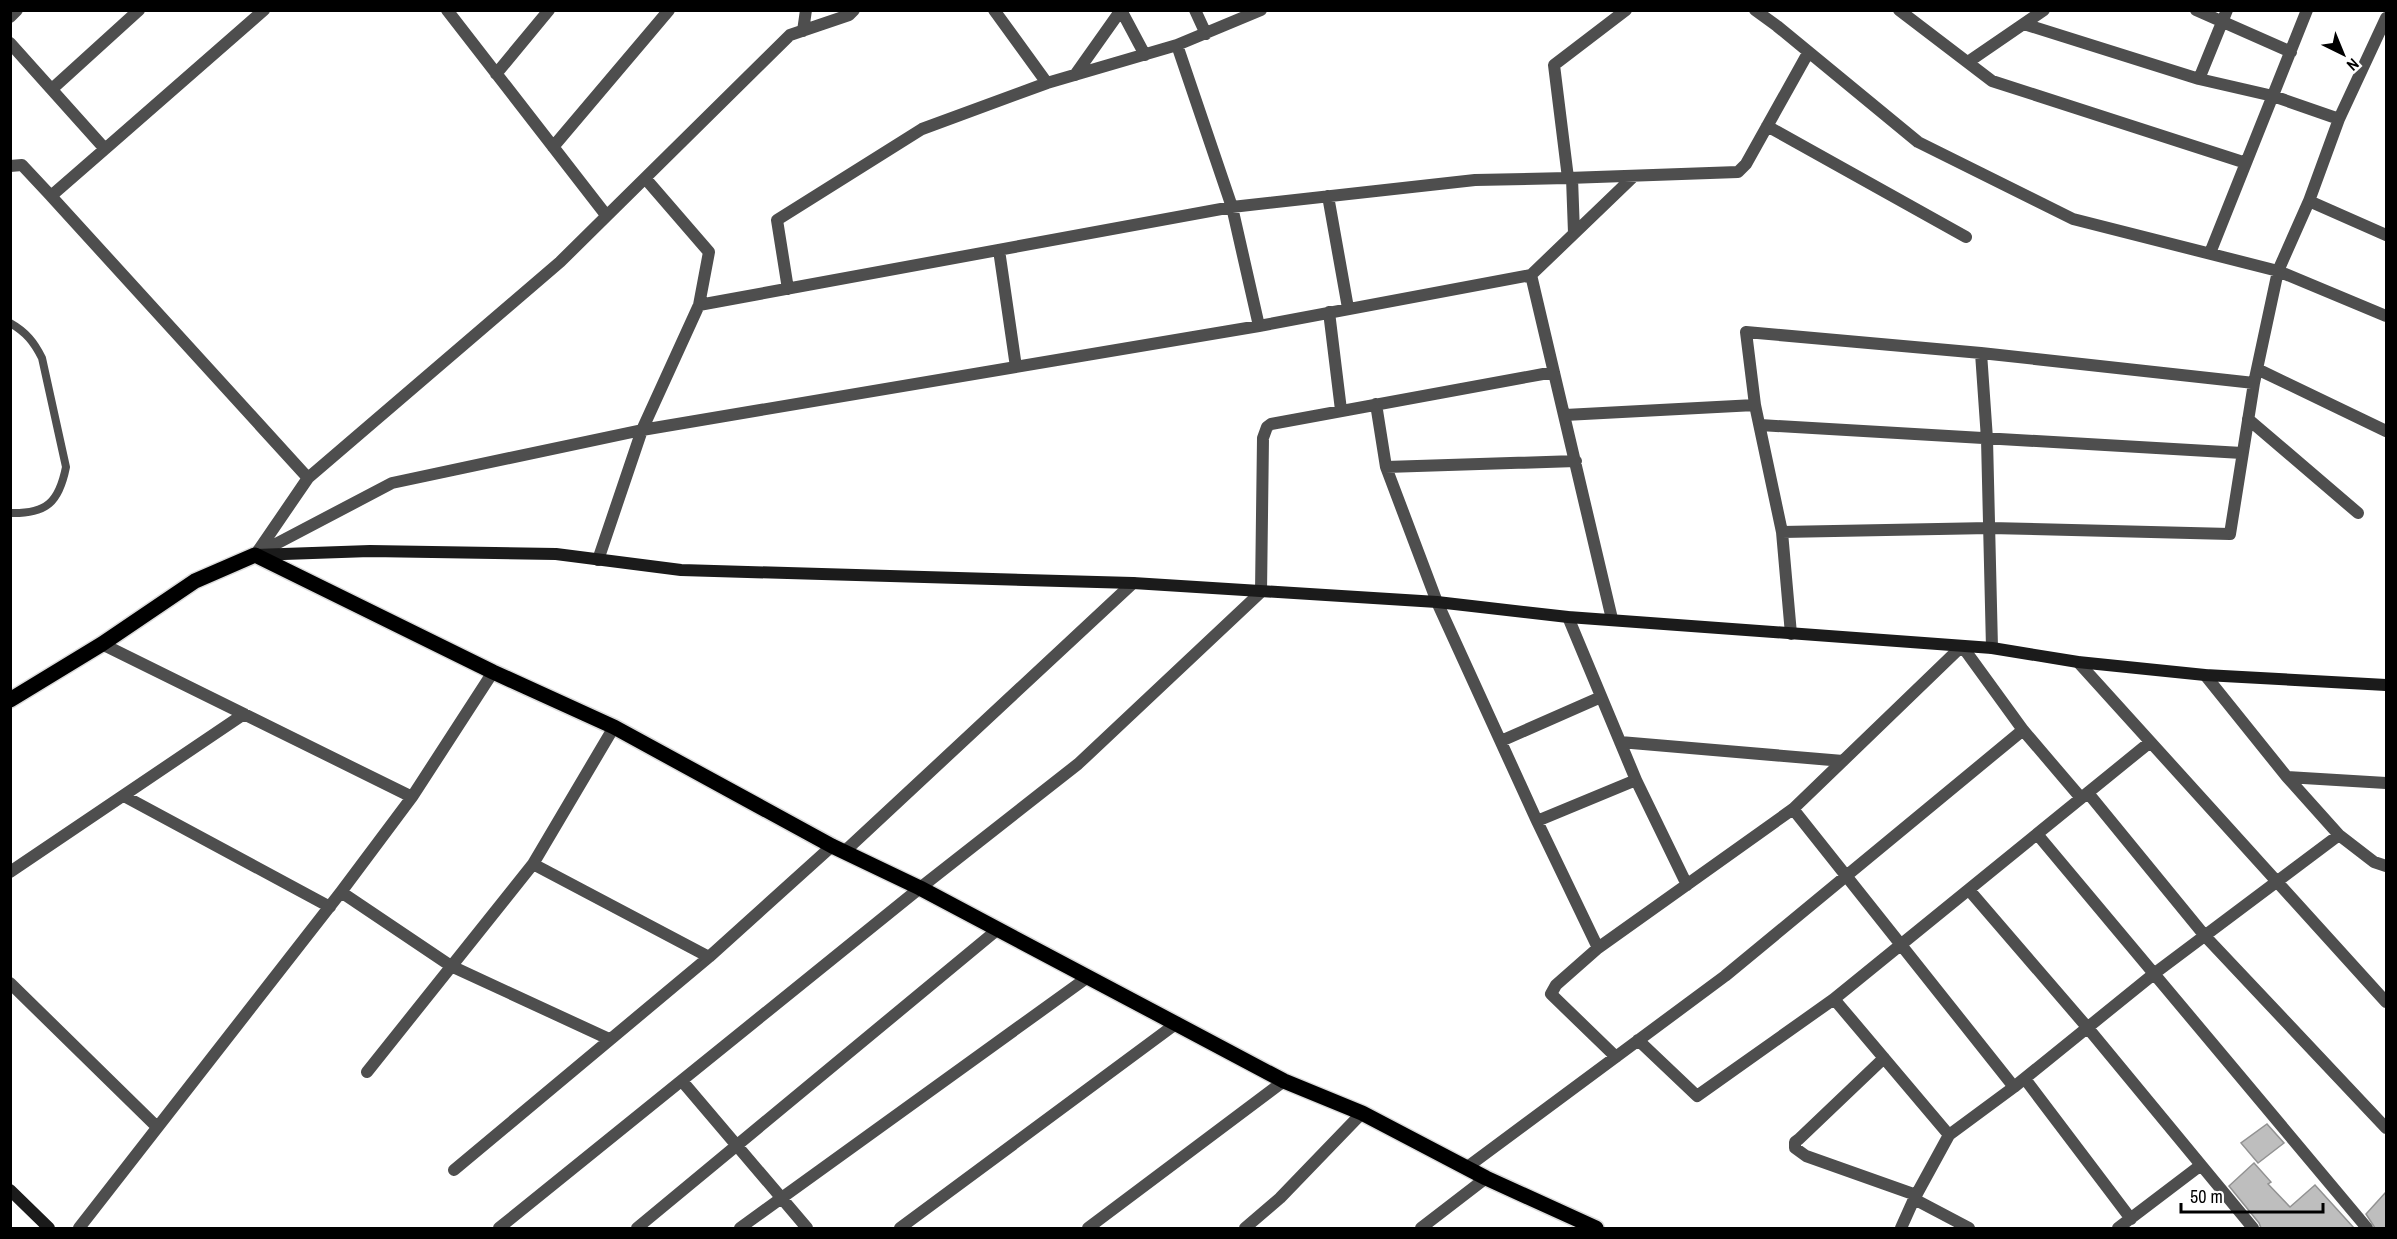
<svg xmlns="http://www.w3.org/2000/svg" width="2397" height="1239" viewBox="0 0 2397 1239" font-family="'Archivo Narrow',sans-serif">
	<rect width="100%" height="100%" fill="#fff"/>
	<!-- building -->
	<path fill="#bebebe" stroke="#929292" stroke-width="1.5" d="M2267 1124 2284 1143 2258 1163 2241 1143Z
		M2254 1163 2271 1182 2268 1184 2290 1207 2315 1185 2354 1228H2261L2259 1223 2229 1186Z
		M2386 1192V1228H2375L2366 1214Z"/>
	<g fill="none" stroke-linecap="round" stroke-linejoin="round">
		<!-- primary casing -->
		<g stroke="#dbdbdb" stroke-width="18">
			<path id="primary" d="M10 700 102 644 195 581 255 555 493 672 614 727 832 846 920 888 1284 1081 1362 1113 1486 1178 1596 1228"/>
		</g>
		<!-- lane -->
		<path stroke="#4e4e4e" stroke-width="8" d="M10 323C26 332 34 342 42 358L66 467C59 502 47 514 10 513"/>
		<!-- street -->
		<path stroke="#4e4e4e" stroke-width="12" d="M447 10 606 215
			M994 10 1047 83 1177 45
			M1195 10 1206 34
			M1755 10 1777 26 1918 142 2073 219 2278 271 2386 316
			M1899 10 1992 81 2246 163
			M2196 10 2291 52
			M10 17 17 10
			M2024 24 2199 79 2273 96 2339 119
			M803 31 806 10
			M10 43 105 149 264 10
			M1968 62 2044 10
			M496 74 549 10
			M1075 75 1121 10 1145 55
			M2199 79 2227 10
			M52 89 139 10
			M1767 126 1966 237
			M553 147 669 10
			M105 149 51 196 308 478
			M10 166 22 165 51 196
			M645 178 709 252 699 305
			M1568 178 1738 172 1746 164 1808 53
			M1572 178 1574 233
			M1328 196 1348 308
			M2309 201 2386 235
			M999 250 1016 367
			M2210 253 2307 10
			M1531 275 1634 176
			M788 289 777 220 922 129 1047 83
			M1329 312 1341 410
			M1259 326 1232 207 1177 45 1261 10
			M1981 353 2254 383
			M2257 369 2386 431
			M1376 404 1386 467
			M1755 405 1782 532 1990 528 2230 534 2254 383 2278 271 2309 201 2339 119 2386 18
			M1565 415 1755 405 1746 332 1981 353 1987 439 1992 648
			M2248 419 2358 513
			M1760 425 2242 453
			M1782 532 1791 634
			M256 554 308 478 560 262 790 35 849 15 854 10
			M255 555 392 483 642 430 1259 326 1531 275 1612 619
			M598 560 642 430 699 305 1232 207 1475 180 1568 178 1554 65 1626 10
			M1568 617 1636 780 1687 885
			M102 644 412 797
			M2078 662 2386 1002
			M2023 730 2081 798
			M1501 741 1601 697
			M1620 742 1843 761
			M2287 777 2386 783
			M2088 793 2205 936 2386 1128
			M124 796 330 907
			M1793 809 2014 1087 2155 973 2339 835 2287 777 2205 675
			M1537 821 1636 780
			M2037 834 2367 1228
			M2339 835 2374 862 2386 866
			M844 852 1133 583
			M533 864 709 957
			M10 872 244 714
			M1969 890 2087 1027 2201 1165 2118 1228
			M341 892 451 966 609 1039
			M1598 948 1556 985 1551 994 1616 1057
			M10 983 157 1127
			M1834 999 1949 1135
			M1638 1040 1697 1096 1834 999 2149 743
			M1884 1058 1799 1139 1795 1142V1148L1806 1156 1916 1195
			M367 1072 533 864 614 727
			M2025 1079 2131 1219
			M682 1081 807 1228
			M2201 1165 2253 1228
			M1466 1168 1725 976 2023 730 1962 646 1793 809 1598 948 1537 821 1437 602 1386 467 1576 461
			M454 1170 709 957 832 846
			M79 1228 341 892 412 797 493 672
			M499 1228 920 888 1078 764 1261 592 1263 438 1267 427 1271 424 1554 372
			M637 1228 997 930
			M740 1228 1088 977
			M900 1228 1177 1023
			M1088 1228 1284 1081
			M1245 1228 1280 1198 1362 1113
			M1421 1228 1486 1178
			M1901 1228 1914 1199
			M1969 1228 1914 1199 1949 1135 2014 1087"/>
		<!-- secondary -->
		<path stroke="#1b1b1b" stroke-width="12" d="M255 555 370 551 556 554 681 570 1133 583 1437 602 1568 617 1992 648 2078 662 2205 675 2386 685
			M10 1190 49 1228"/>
		<!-- primary -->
		<use href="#primary" stroke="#000" stroke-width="15"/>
	</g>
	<!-- border -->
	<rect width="2397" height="1239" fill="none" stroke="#000000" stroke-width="24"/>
	<!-- north arrow -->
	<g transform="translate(2343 54) rotate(137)" stroke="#ffffff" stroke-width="4.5" paint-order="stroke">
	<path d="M0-4.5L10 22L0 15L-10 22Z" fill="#000000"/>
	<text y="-9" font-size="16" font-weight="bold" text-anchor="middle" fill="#000000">N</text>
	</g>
	<!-- scale -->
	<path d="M2181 1203v9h142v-9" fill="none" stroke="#000000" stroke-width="3"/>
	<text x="2190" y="1203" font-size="18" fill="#000000" stroke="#ffffff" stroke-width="4.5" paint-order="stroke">50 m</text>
</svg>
